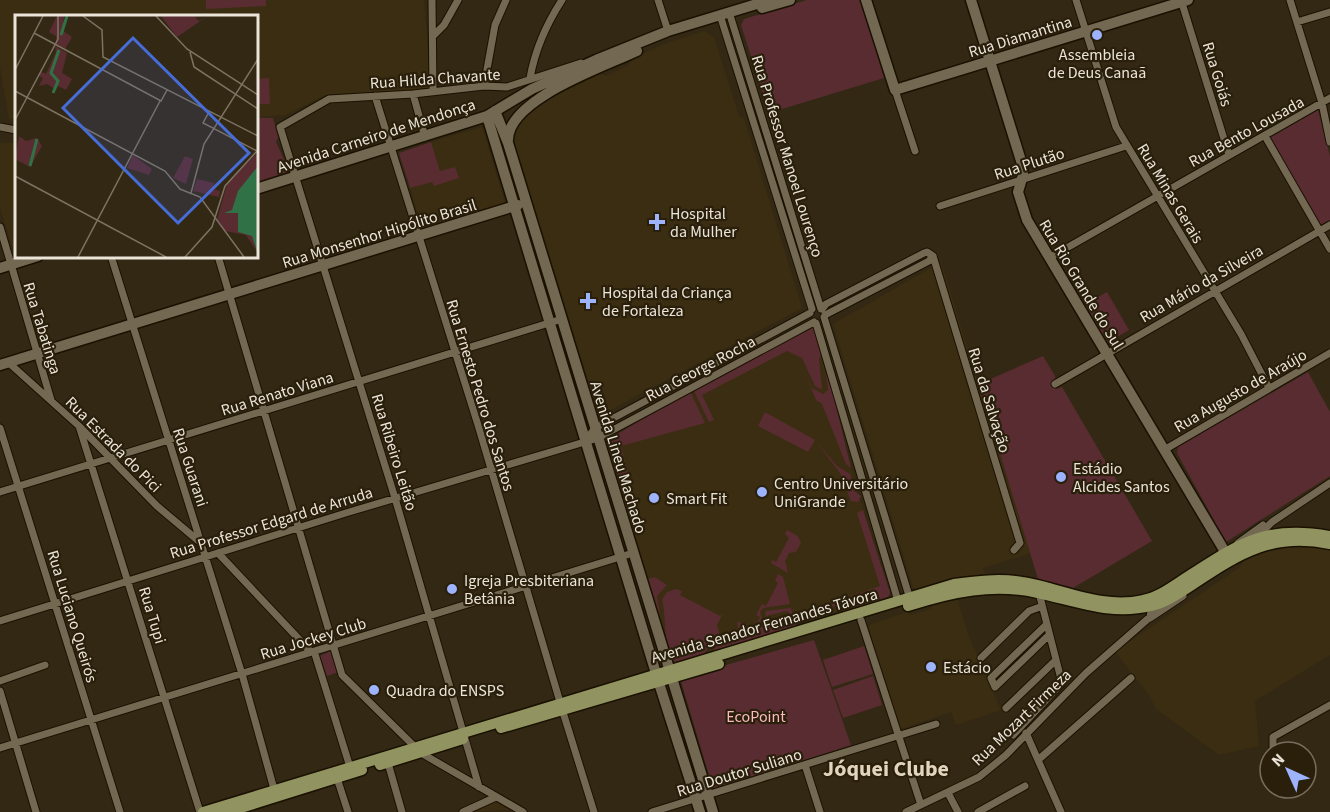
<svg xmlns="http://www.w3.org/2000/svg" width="1330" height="812" viewBox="0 0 1330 812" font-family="'Source Sans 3',sans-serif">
	<rect width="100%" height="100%" fill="#332814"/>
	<!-- built -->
	<path fill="#3b2d12" d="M0 0H424L431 90 326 95 285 115 257 117 256 16H16V119H9L0 67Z
		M704 31 714 37 739 116 744 118 802 308 599 416 513 138 516 127 538 104 600 74 606 76 629 65 631 59 664 44Z
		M482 127 505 203 422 228 410 188 433 181 434 185 440 171 431 142Z
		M0 143H16L15 256 0 208Z
		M941 262 1031 553 983 568 985 574 949 579 916 589 913 587 833 324Z
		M814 326 856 486 890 593 888 597 673 662 607 445 609 439Z
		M1294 546 1330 550V655L1255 701 1259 746 1219 755 1156 709 1150 697 1115 651 1239 568 1246 557 1276 548Z
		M957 598 968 634 1001 710 956 725 951 712 901 729 868 628 871 624 907 612 911 615 931 609 933 605Z
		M494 801 509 810 470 812Z"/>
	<!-- green -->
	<path fill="#592c31" d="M206 0H266V6L206 9Z
		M807 0H862L884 78 769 113 741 25 744 19Z
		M269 78 270 104H257V79Z
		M1318 110 1330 156V220L1318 226 1270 138Z
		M256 118H273L278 137 276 142 289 171 287 175 256 184Z
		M431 142 440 171 455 167 459 178 434 186 432 182 410 188 399 153Z
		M1107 292 1129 330 1107 343 1085 304Z
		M814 326 822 352 819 359 822 390 815 386 802 358 787 351 702 395 714 420 709 422 693 389Z
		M1043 356 1055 376 1057 389 1062 387 1152 541 1073 588 1038 579 979 384Z
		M824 357 851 468 846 464 822 404 816 400 803 367 812 388 823 394 828 390Z
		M1308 372 1330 412V476L1226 542 1177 453 1178 447Z
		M690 391 705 423 621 446 628 475 626 485C617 473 604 455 609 439Z
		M765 412 815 440 837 466 850 474 854 491 861 496 858 502 851 501 840 473 815 440 808 452 758 426Z
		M863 510 890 593 888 597 845 610 827 604 880 586 857 513Z
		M787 530 798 536 801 543 796 552 789 553 785 561 788 573 771 563 772 560 776 562 789 538 785 534Z
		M778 574 783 577 790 604 763 608 760 612 762 619 758 623H755L753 621 757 623 760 617 756 615 762 604 766 606 778 583 775 581Z
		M655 577 667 585 657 596 661 621 648 579Z
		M676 589 682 591 680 595 720 616 723 613 717 625 720 636 712 641 704 654 676 663C662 648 667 619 662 599L667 592Z
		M791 608 796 626 712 652C723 636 742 646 737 621L743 624 741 628 748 632 750 628 757 630 767 622 791 614 787 611 766 616 765 611Z
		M814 640 851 745 713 789 680 678Z
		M864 646 873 674 832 687 823 660Z
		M333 650 341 671 327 676 320 656Z
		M873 676 882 705 843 718 833 690Z"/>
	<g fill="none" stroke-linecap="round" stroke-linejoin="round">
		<!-- street casing -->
		<g stroke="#1a1101" stroke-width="9">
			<path id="street" d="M432 0 433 91
				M658 0 668 31
				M1076 0 1116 127 1241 334 1269 388
				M1181 0 1229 155
				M1290 0 1322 103 1330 142
				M729 12 821 309
				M720 15 812 309
				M1297 22 1330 12
				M434 35 444 25 458 0
				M530 78C535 50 547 23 562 0
				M484 86 495 25 506 0
				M895 90 915 151
				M413 94 425 137
				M375 96 478 425 560 702
				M0 127 16 130
				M1265 136 1330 249
				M940 206 1126 146
				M0 227 51 400
				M111 256 242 674 274 789
				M218 256 342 675 415 747
				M933 256 1020 543 1014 550
				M1049 258 1330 98
				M822 309 826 304 924 253 927 252 933 256 929 261 825 315
				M824 317 910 599
				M816 323 898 601
				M9 363 79 426 157 506 201 543
				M1055 384 1330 225
				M79 426 200 812
				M0 428 120 812
				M586 440 595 428 810 313
				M1164 450 1330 353
				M0 492 562 319
				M1258 536 1272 522 1330 483
				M1238 543 1263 525
				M218 553 311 652
				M1150 618 1183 596
				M861 620 921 805
				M0 621 349 512 598 438 814 322
				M1046 625 991 678 995 687 1049 635
				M314 651 350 767
				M981 658 1029 611 1040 607
				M0 681 45 665
				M0 691 36 812
				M1006 708 1056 660
				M562 709 594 812
				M1026 733 1061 812
				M1013 735 1062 683 1039 593
				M1273 747V737L1330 705
				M0 748 633 553
				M421 753 523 812
				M1038 760 1131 678
				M388 763 402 812
				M805 765 820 812
				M337 778 348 812
				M479 787 395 498 280 127 329 99 413 94 484 86 507 87 581 63
				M948 793 958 812
				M463 812 496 797
				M652 812 936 724
				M906 812 979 777 1006 755 1086 673 1150 617 1152 606
				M978 812 1025 786"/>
		</g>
		<!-- secondary casing -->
		<g stroke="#1a1101" stroke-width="13">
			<path id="secondary" d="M866 0 895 90 1188 0
				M971 0 1022 164 1023 175 1018 192 1027 220 1230 560
				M762 8 790 0
				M495 111 508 143 713 812
				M487 116 658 680 700 812
				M508 140C508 99 603 67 637 51
				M256 189 487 116 532 89 596 60 668 31 770 0
				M0 268 38 256
				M0 365 518 205"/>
		</g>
		<!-- primary casing -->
		<g stroke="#1a1101" stroke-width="13">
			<path id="primary" d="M908 606C952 592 993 583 1038 593 1076 601 1111 616 1151 606 1166 603 1181 592 1195 583 1240 553 1274 532 1330 544
				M501 728 719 664
				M380 765 463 739
				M203 812 954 584C976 581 1000 578 1022 582 1061 588 1103 610 1143 600 1159 597 1173 586 1187 577 1239 544 1265 524 1330 536
				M228 812 362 770"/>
		</g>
		<!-- street -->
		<use href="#street" stroke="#736852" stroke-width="7"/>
		<!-- secondary -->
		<use href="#secondary" stroke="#736852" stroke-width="10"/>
		<!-- primary -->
		<use href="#primary" stroke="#919460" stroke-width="10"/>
	</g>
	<!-- markers -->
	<g fill="#9db4fd" stroke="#291f0b" stroke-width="2">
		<circle cx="1097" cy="35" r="6"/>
		<path d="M654 213h6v6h6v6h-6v6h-6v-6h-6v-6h6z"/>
		<path d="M585 292h6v6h6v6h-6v6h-6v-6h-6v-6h6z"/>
		<circle cx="1061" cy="477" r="6"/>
		<circle cx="762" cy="492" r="6"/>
		<circle cx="654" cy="498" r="6"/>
		<circle cx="452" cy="589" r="6"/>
		<circle cx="931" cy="667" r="6"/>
		<circle cx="374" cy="690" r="6"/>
	</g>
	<g text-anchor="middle" stroke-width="4.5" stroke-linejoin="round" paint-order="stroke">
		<!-- street labels -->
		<g font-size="16" fill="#ebe4d8" stroke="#291f0b">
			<text transform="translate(1020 36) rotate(-17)" y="6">Rua Diamantina</text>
			<text transform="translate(1218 74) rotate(73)" y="6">Rua Goiás</text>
			<text transform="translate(435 78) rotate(-4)" y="6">Rua Hilda Chavante</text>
			<text transform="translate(1246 131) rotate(-29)" y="6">Rua Bento Lousada</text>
			<text transform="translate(376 135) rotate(-18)" y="6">Avenida Carneiro de Mendonça</text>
			<text transform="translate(788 156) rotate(73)" y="6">Rua Professor Manoel Lourenço</text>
			<text transform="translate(1029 163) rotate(-18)" y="6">Rua Plutão</text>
			<text transform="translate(1171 193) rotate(59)" y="6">Rua Minas Gerais</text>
			<text transform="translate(379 233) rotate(-17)" y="6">Rua Monsenhor Hipólito Brasil</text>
			<text transform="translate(1201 283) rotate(-30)" y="6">Rua Mário da Silveira</text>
			<text transform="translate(1082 284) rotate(59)" y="6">Rua Rio Grande do Sul</text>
			<text transform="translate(43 328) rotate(73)" y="6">Rua Tabatinga</text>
			<text transform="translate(700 368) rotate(-28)" y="6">Rua George Rocha</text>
			<text transform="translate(1240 390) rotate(-30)" y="6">Rua Augusto de Araújo</text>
			<text transform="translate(277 393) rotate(-17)" y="6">Rua Renato Viana</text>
			<text transform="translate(481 395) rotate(73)" y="6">Rua Ernesto Pedro dos Santos</text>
			<text transform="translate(990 400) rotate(73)" y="6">Rua da Salvação</text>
			<text transform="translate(114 444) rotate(45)" y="6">Rua Estrada do Pici</text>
			<text transform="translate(395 452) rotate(73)" y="6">Rua Ribeiro Leitão</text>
			<text transform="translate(619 457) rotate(73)" y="6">Avenida Lineu Machado</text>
			<text transform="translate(191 467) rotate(72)" y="6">Rua Guarani</text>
			<text transform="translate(271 522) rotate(-17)" y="6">Rua Professor Edgard de Arruda</text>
			<text transform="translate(153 615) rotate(73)" y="6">Rua Tupi</text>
			<text transform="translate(73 616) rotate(73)" y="6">Rua Luciano Queirós</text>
			<text transform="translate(764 625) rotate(-16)" y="6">Avenida Senador Fernandes Távora</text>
			<text transform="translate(313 638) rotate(-17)" y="6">Rua Jockey Club</text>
			<text transform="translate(1021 717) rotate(-44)" y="6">Rua Mozart Firmeza</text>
			<text transform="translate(739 772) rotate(-17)" y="6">Rua Doutor Suliano</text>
		</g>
		<!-- poi labels -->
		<g font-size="16" fill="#ebe4d8" stroke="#291f0b" text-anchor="start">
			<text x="1097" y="60" text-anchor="middle">Assembleia<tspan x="1097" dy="18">de Deus Canaã</tspan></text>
			<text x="670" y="219">Hospital<tspan x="670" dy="18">da Mulher</tspan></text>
			<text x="602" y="298">Hospital da Criança<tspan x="602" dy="18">de Fortaleza</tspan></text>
			<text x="1073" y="474">Estádio<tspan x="1073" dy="18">Alcides Santos</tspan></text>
			<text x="774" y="489">Centro Universitário<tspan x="774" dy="18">UniGrande</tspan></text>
			<text x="666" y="504">Smart Fit</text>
			<text x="464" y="586">Igreja Presbiteriana<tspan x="464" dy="18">Betânia</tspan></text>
			<text x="943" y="673">Estácio</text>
			<text x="386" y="696">Quadra do ENSPS</text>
		</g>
		<!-- park labels -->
		<g font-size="16" fill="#fcb9be" stroke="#291f0b">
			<text x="756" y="722">EcoPoint</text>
		</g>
		<!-- district labels -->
		<g font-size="22" font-weight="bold" fill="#e3d5bd" stroke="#291f0b">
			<text x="886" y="776">Jóquei Clube</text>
		</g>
	</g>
	<!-- overview -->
	<g transform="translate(15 15)">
		<rect width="243" height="243" fill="#332814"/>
		<path d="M42 1H49L48 16 57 22 50 34 41 29V21L34 17ZM146 1H189L180 2 184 6 193 1 162 22ZM40 31 52 38 47 58 57 64 51 75 43 71 39 78 40 74 32 69 24 71 28 63 24 61 26 57 31 59 41 37ZM4 121 11 126 22 123 27 131 15 152 0 144ZM243 137V238L231 220 210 216 202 205 212 169ZM118 140 137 154 134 160 112 153ZM170 141 178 144 171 169 158 163ZM182 164 199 168 198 174 205 176 204 182 178 176Z" fill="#592c31"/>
		<path d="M243 151V236H242L237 221 223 217V198H209L217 195 223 176Z" fill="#307245"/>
		<path fill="none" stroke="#307245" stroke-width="3" d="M46 20 52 1M38 78 43 66 36 58 44 35M15 151 22 124"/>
		<path fill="none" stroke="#7d7362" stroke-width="1.5" d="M68 1 87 15 88 42 243 121M141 1 172 34 243 80M19 18 146 86 152 75M175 37 179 52 243 94M0 55 28 1M0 76 150 156 165 174 185 182 229 242M194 97 188 108 242 136M0 105 43 24V1M0 161 151 242M176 178 189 129 243 44M63 242 145 86M170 242 197 212 210 171 243 135"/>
		<path fill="#466cd8" fill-opacity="0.15" stroke="#466cd8" stroke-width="3" d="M118 23 234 138 163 208 48 93Z"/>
		<rect width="243" height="243" fill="none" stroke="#ebe4d8" stroke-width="3"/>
	</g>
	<!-- north arrow -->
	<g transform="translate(1288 770) rotate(315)"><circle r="28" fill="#291f0b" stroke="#776e5d" stroke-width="1.5"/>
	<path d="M0-4.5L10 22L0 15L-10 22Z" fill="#9db4fd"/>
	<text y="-9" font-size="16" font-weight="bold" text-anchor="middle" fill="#ebe4d8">N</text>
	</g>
</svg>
